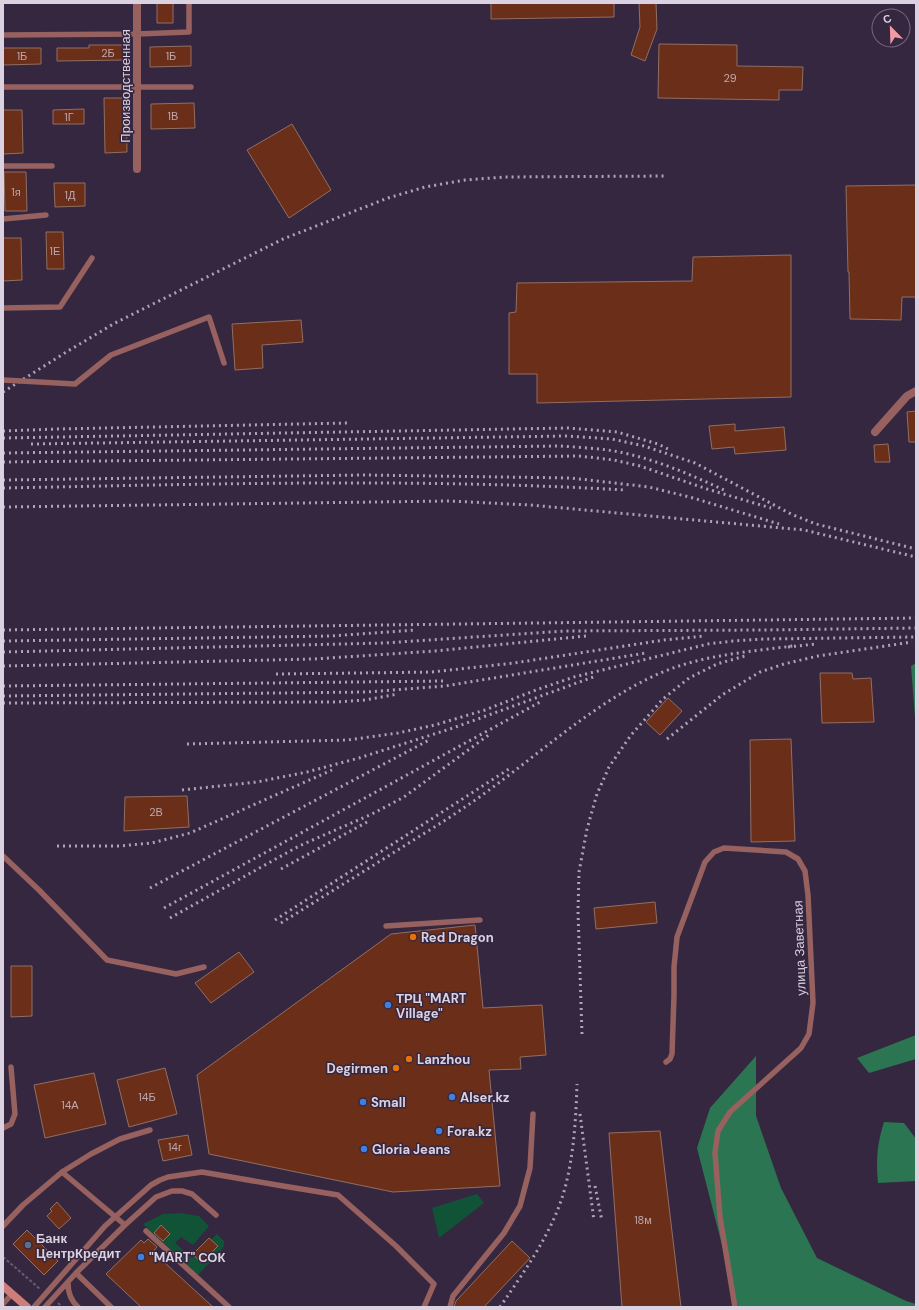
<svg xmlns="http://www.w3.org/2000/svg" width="919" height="1310" viewBox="0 0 919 1310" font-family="'DM Sans',sans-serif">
	<rect width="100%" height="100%" fill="#362740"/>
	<!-- green -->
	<path fill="#105336" d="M477 1194 484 1203 439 1238 432 1208Z
		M180 1213 199 1216 209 1226 193 1245 181 1237 175 1243 192 1258 217 1234 224 1241V1246L221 1251 198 1275 143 1224 163 1214Z"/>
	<!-- forest -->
	<path fill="#2b7552" d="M916 663V730L911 666Z
		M916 1035V1059L869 1073 857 1058Z
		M756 1056V1116L781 1188 817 1258 906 1301 916 1304V1307H738L697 1148 710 1108Z
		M884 1122 904 1123 916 1139V1181L878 1183C876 1160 877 1144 884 1122Z"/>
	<!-- building -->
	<path fill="#6b2e18" stroke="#916f62" d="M157 3H173V23H157Z
		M491 3H614V17L491 19Z
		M639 3H656L657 29 645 61 631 55 640 27Z
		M659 44 737 45V66L803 67 802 90H779V100L658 98Z
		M89 45H126V60L57 61V48H89Z
		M191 46V66L150 67V47Z
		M3 48H41V64L3 65Z
		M104 98H126L127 152 105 153Z
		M194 103 195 128 151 129V104Z
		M84 109V124H53V110Z
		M3 110H22L23 153 3 154Z
		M292 124 331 190 289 218 247 150Z
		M4 172H26L27 211H5Z
		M54 183H85V206L55 207Z
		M916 185V297H902L901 320 850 319 849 272H848L846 186Z
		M46 232H63L64 269H47Z
		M3 238H21L22 280 3 281Z
		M791 255V397L537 403V374H509V313L516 312 517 283 692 281 693 257Z
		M301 320 303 342 262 345 263 368 235 370 232 324Z
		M916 411V442H909L907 412Z
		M735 424V431L784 427 786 450 735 454 734 447 712 449 709 426Z
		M888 444 890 462H875L874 445Z
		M820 673H852L853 679 871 678 874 722 822 723Z
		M668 698 682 711 660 735 646 722Z
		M791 739 795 841 751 842 750 740Z
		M187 796 189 827 124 831 125 797Z
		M655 902 657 923 596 929 594 908Z
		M475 925 483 1008 542 1005 546 1055 520 1057 521 1069 489 1070 500 1186 393 1192 209 1154 197 1075 391 934Z
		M239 952 254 972 211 1003 195 983Z
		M11 966H32V1016L11 1017Z
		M165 1068 177 1114 129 1127 117 1080Z
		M94 1073 106 1124 45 1138 34 1085Z
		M660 1131 681 1307H622L609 1133Z
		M188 1135 192 1155 163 1161 158 1140Z
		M57 1202 71 1218 59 1229 47 1216 52 1211 50 1209Z
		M161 1225 170 1234 163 1241 154 1233Z
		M27 1230 58 1261 44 1275 13 1244Z
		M209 1238 218 1246 201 1263 193 1254Z
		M148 1239 157 1247 153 1252 213 1307H141L106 1274 141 1240 144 1243Z
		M512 1241 530 1258 484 1307H454L456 1301Z"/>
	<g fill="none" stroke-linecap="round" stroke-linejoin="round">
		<!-- path -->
		<path stroke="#685b71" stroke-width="2" stroke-dasharray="3 2" stroke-linecap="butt" d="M3 1257 40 1289
			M58 1303 62 1307"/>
		<!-- lane -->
		<path stroke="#96615e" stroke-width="5.5" d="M3 35 137 34 189 32V3
			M3 87H191
			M3 166H52
			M3 219 46 215
			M3 308 60 307 92 258
			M3 856 39 890 107 960 176 974 204 967
			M386 926 480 920
			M666 1062 670 1059 672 1054 674 996V967L677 937 705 862 714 852 724 848 786 852 798 859 805 871 808 895 813 1003 809 1034 801 1048 730 1112 718 1131 715 1153 720 1217 735 1307
			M3 1128 11 1124 15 1114 11 1067
			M62 1172 125 1225
			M3 1226 23 1205 62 1172 91 1154 120 1139 150 1130
			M146 1231 229 1307
			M76 1273 111 1307
			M68 1283C68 1292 70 1300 78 1307
			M3 1304 12 1294
			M34 1307 105 1226 151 1185 160 1180 168 1177 202 1172 277 1185 338 1195 396 1246 434 1284 424 1307
			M45 1307 76 1273 125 1225 156 1197 172 1191H182L192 1194 216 1215
			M450 1307 453 1296 504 1233 520 1206 530 1168 533 1114"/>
		<!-- street -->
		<path stroke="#96615e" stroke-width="8" d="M137 169V3
			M875 432 907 396 916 391"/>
		<!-- secondary -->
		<path stroke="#cf7d78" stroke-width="8" d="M3 1286 27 1307"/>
		<!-- rail -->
		<path stroke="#aea3b6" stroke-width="3" stroke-dasharray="2 4" stroke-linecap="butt" d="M3 392 68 351 115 323 283 239 388 198 425 187 465 180 505 177 666 176
			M3 431 57 429 347 423
			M3 438 568 428 617 432 658 444 670 450
			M31 444 567 436 612 439 644 446 695 463 791 514 816 524 916 549
			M3 453 559 446C575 447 592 448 608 450 648 456 687 473 724 490
			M3 462 579 456 614 460 640 466 707 489 771 508
			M3 480 365 475 571 478 649 487 693 498 779 524
			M3 488C210 484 418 478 625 490
			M3 507 450 501 530 505 804 530 916 557
			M3 630 916 618
			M3 641 331 636 416 630
			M788 647 816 644
			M3 652 384 643 565 631 762 630 916 628
			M3 666 314 659 435 651 586 636
			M432 672 514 663 664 640 705 636
			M276 674 436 672
			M3 686 445 681
			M3 696 367 692 445 686 646 653
			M3 703 337 702 365 700 398 694
			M667 739 722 695 760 672 784 664 818 656 912 642
			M187 744 348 740 398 733 435 725 485 710 536 690 574 677 708 644 733 641 765 639 916 637
			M182 790 257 782 307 772 359 758 453 728 596 676
			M57 846H119L152 843 190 833 332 770
			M281 869 367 822
			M150 888 431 739
			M164 908 542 701
			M170 918 299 846 372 814 404 797 490 734
			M275 920 512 767
			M281 923C321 898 361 873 401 848 421 835 442 823 462 809 527 766 587 706 658 674 701 655 748 652 793 646
			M582 1034 578 912 579 872 587 829 597 794 609 767 631 735 663 699 689 678 717 664 745 656
			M580 1114 594 1221
			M595 1186 602 1221
			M500 1307C526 1269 555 1229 566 1184 574 1152 576 1117 577 1084"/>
		<!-- lane-bridge -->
		<path stroke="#96615e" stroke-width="5.5" d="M3 380 75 384 111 355 209 317 224 363"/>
	</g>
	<!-- markers -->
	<g fill="#e8710a" stroke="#362740" stroke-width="1.5">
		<circle cx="413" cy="937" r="4"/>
		<circle cx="409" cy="1059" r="4"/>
		<circle cx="396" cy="1068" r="4"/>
	</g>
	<g fill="#3f7fe0" stroke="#362740" stroke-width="1.5">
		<circle cx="388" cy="1005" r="4"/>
		<circle cx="452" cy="1097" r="4"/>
		<circle cx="363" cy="1102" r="4"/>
		<circle cx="439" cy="1131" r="4"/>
		<circle cx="364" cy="1149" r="4"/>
		<circle cx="141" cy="1257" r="4"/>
	</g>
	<circle fill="#5c6f8a" stroke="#362740" stroke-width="1.5" cx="28" cy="1245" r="4"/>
	<g text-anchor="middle" stroke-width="3" stroke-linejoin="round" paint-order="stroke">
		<!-- number labels -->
		<g font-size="11" fill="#bea8af">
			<text x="108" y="57">2Б</text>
			<text x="22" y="60">1Б</text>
			<text x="171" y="60">1Б</text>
			<text x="730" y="82">29</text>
			<text x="173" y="120">1В</text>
			<text x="69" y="121">1Г</text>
			<text x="16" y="196">1я</text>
			<text x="70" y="199">1Д</text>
			<text x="55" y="255">1Е</text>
			<text x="156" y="816">2В</text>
			<text x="147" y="1101">14Б</text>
			<text x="70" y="1109">14А</text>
			<text x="175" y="1151">14г</text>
			<text x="643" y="1224">18м</text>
		</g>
		<!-- street labels -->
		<g font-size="13" fill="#dad1e1" stroke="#362740">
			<text transform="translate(125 86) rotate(-90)" y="5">Производственная</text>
			<text transform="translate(799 948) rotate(-92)" y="5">улица Заветная</text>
		</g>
		<!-- poi labels -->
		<g font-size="13" font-weight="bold" fill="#dad1e1" stroke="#362740" text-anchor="start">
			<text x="421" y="942">Red Dragon</text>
			<text x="396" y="1003">ТРЦ "MART<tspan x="396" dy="15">Village"</tspan></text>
			<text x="417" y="1064">Lanzhou</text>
			<text x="388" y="1073" text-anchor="end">Degirmen</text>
			<text x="460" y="1102">Alser.kz</text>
			<text x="371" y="1107">Small</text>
			<text x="447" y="1136">Fora.kz</text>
			<text x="372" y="1154">Gloria Jeans</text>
			<text x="36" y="1243">Банк<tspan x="36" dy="15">ЦентрКредит</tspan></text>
			<text x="149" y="1262">"MART" СОК</text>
		</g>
	</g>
	<!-- border -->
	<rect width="919" height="1310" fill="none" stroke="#dad1e1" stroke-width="8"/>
	<!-- north arrow -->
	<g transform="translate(891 28) rotate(337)"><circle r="19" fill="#362740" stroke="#786b80"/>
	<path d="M0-3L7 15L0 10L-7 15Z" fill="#f39aa8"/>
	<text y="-6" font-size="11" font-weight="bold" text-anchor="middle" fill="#dad1e1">С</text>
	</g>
</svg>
